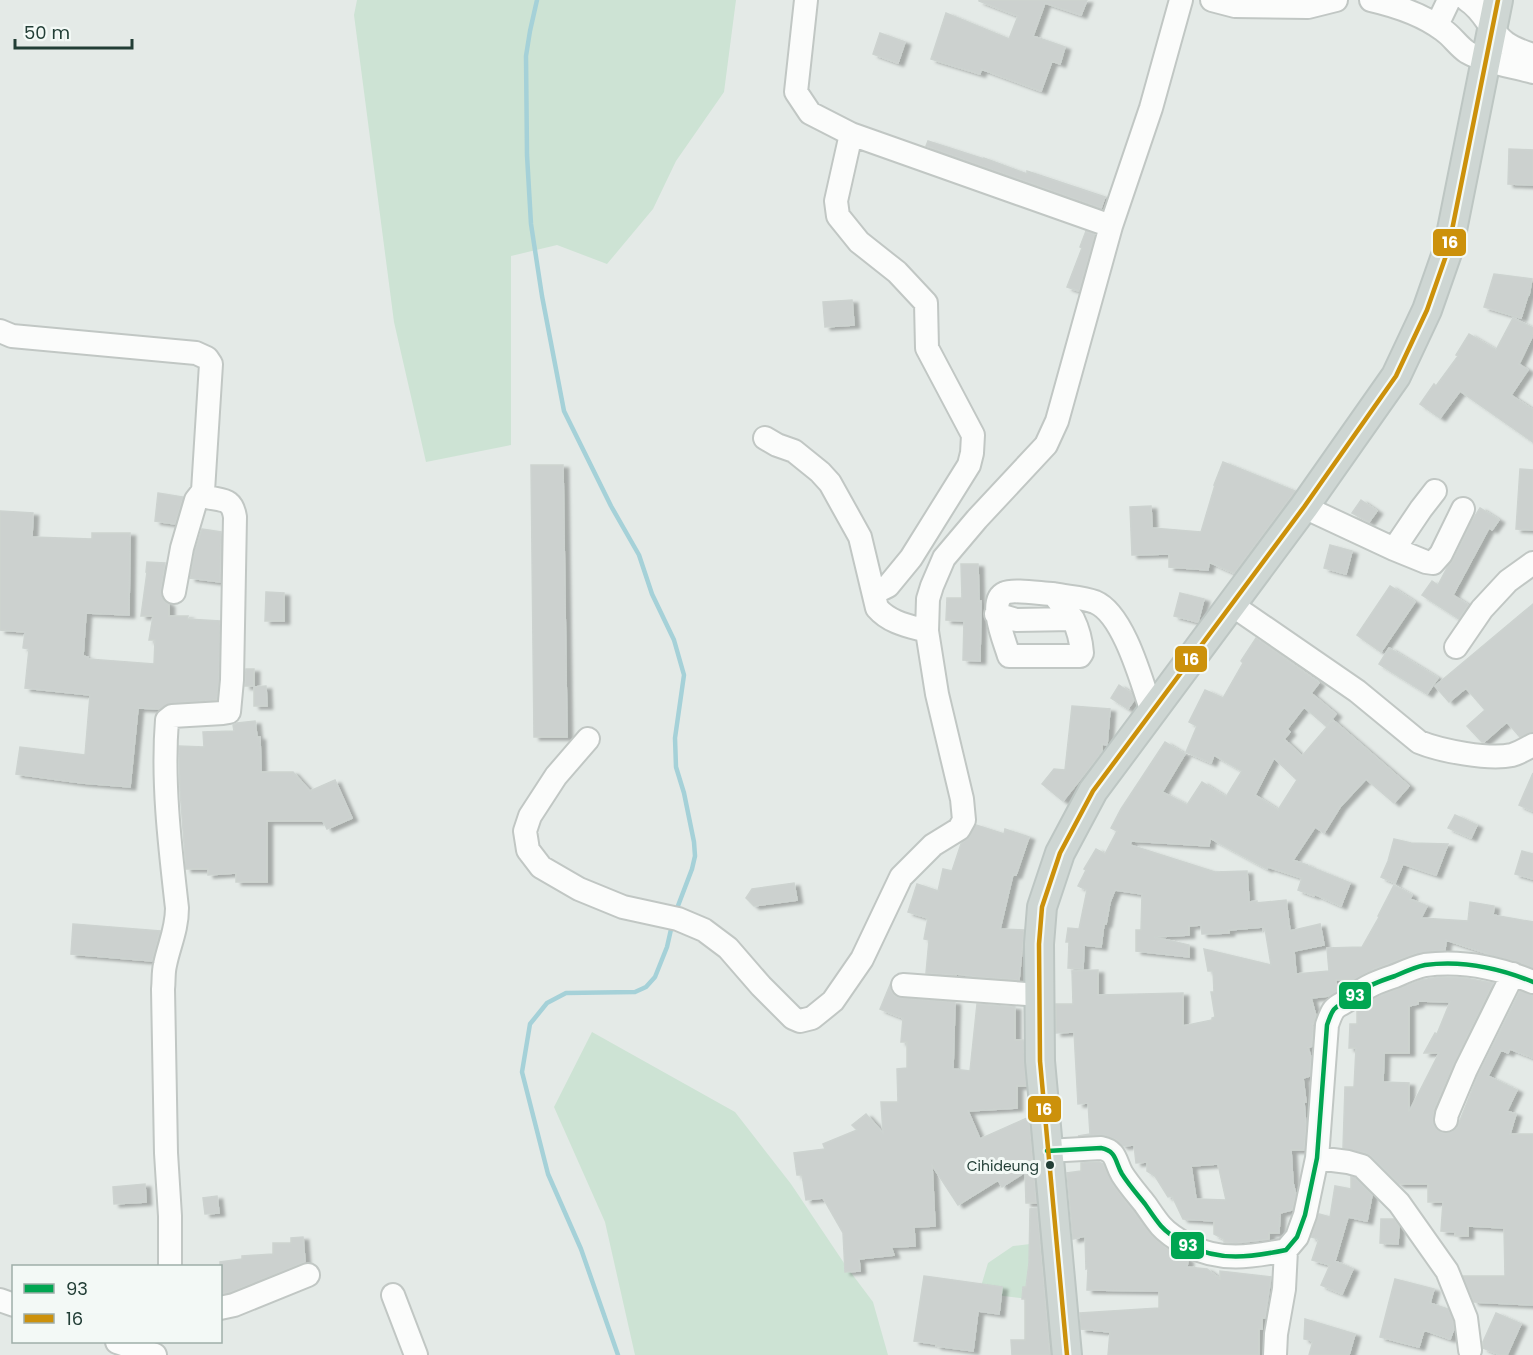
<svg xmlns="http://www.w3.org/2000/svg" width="1533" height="1355" viewBox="0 0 1533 1355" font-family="Poppins,sans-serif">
	<defs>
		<filter id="shadow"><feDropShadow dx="5.5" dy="3" stdDeviation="1.5" flood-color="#0004"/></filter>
	</defs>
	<rect width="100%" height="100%" fill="#e4eae7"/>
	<!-- green -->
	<path fill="#cde3d4" d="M357 0H736L724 92 676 161 653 209 607 264 557 245 511 256V445L426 462 394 322 354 15Z
		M592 1032 735 1112 791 1184 846 1266 873 1302 888 1355H635L605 1222 554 1107Z
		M1046 1242 1037 1300 979 1293 988 1263 1013 1246Z"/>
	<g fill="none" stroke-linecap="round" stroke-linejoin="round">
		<!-- stream -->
		<path stroke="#a5d1d8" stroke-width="4.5" d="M537 0 530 31 526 56 527 155 531 224 542 296 564 411 611 506 639 555 652 594 674 640 684 675 675 738 676 767 684 793 694 842 695 856 692 869 676 911
			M618 1355 581 1249 548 1174 522 1072 530 1024 547 1003 566 993 635 992 646 987 655 977 667 947 672 925"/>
	</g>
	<!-- building -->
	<path fill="#ccd1cf" stroke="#cdd3d0" stroke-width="1.5" fill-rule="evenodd" filter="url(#shadow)" d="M979 0H1087L1081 15 1045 3 1033 36 1065 47 1060 64 1052 61 1041 91 981 69 980 74 931 59 946 13 1009 39 1018 16 979 1Z
		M880 33 905 42 898 63 873 54Z
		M928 141 984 159V158L1027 174V171L1105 197 1101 208 926 146Z
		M1509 149 1533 150V185L1508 184Z
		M1086 231 1095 235 1079 291 1067 287 1082 248 1080 247Z
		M1494 274 1532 279 1529 295H1528L1521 318 1484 307Z
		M852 300 854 325 825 327 823 302Z
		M1513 318 1533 328V335L1519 364 1528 370 1511 395 1533 410V442L1460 391 1440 418 1420 404 1434 384 1436 386 1458 356 1456 355 1469 334 1496 350Z
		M1223 462 1295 491 1234 573 1209 562 1208 570 1169 567V554L1132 555 1130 507 1151 506 1152 528 1201 532 1215 485H1214Z
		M531 465H563L567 737H534Z
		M1520 469 1533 470V530L1516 529Z
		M158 493 183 497 175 524 155 521Z
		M1361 500 1377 511 1369 522 1352 513Z
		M1480 508 1499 520 1492 530 1489 528 1453 595 1468 605 1459 619 1422 595 1432 581 1438 585 1447 568 1453 560 1473 519Z
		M0 511 33 513 32 537 92 539V533H130L129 615 86 613 83 656 88 657V659L154 664 155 640H149L153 616H141L147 572H146L147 562 165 563 161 590 162 597 165 602 169 604V616H188L187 619 220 621 219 679 217 700 171 703 160 709 138 708 130 787 82 783 16 774 20 747 85 755 90 695 25 688 29 649 23 648 25 632 0 630Z
		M202 529 221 532 220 582 190 578 195 551Z
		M1330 545 1352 551 1346 574 1324 568Z
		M961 564H978L979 601H981L980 661 963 660 964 621 946 620 947 598H962Z
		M1390 586 1415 602 1381 652 1357 635Z
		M266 592 284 593V621H265Z
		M1180 593 1204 599 1198 622 1174 616Z
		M1533 604V732L1520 737 1507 722 1484 742H1482L1467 726 1485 710 1466 688 1449 702 1435 686Z
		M1256 638 1319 683 1311 693 1336 714 1326 726 1304 707 1287 729 1290 732 1284 739 1302 756 1333 720 1409 786 1394 803 1366 779 1340 807 1324 833 1315 827 1293 860 1307 865V864L1308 866 1350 883 1341 906 1314 894V896L1298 890 1302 878 1268 867 1267 869 1210 838 1209 846 1131 841 1130 845 1215 872 1247 871 1249 902 1257 901V903L1286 900 1290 931 1320 924 1324 945 1294 951 1296 974 1329 971 1327 948 1362 947 1379 917 1378 916 1394 885 1412 895 1410 899 1427 906 1421 918 1468 921 1470 902 1494 906 1493 915 1533 922V968L1518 962 1486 954V953L1446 940 1445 950 1417 953 1374 969 1354 980H1336L1337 991 1329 996 1311 998 1316 1016 1314 1024H1312L1313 1027 1312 1046 1308 1048 1311 1057 1310 1076 1303 1078 1306 1102H1304L1306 1126 1304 1150H1291L1293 1183 1296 1195 1292 1210 1280 1213 1279 1233H1269V1239L1236 1243 1224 1242V1239L1214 1234V1221L1183 1219 1172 1196 1168 1197 1155 1176 1147 1171V1162L1136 1163 1134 1145 1123 1146 1117 1140 1104 1135 1078 1136 1090 1134 1088 1103 1078 1104 1074 1032 1056 1033V1004H1073L1072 971 1098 970V995L1183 993V1026L1212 1020V1018L1215 1017 1211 992H1214L1213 971H1208L1204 949 1271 965 1265 929 1263 930V927L1229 930V933L1202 934 1201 925 1189 926V935L1154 937 1189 945V957L1136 951V930H1141L1142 894 1115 890 1110 902 1106 924H1104L1101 947 1084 945 1083 969 1068 968 1069 942H1066L1068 928 1079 929 1087 890 1078 886 1086 870 1084 869 1096 849 1105 854 1117 831 1111 828 1121 809 1165 742 1185 754 1162 792 1187 805 1202 782 1226 797 1242 771 1214 755 1211 763 1186 752 1197 726 1189 722 1205 690 1223 698 1243 663 1241 661ZM1274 758 1297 780 1278 810 1255 795ZM1218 1164 1226 1200 1196 1199 1191 1166Z
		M1389 648 1438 678 1427 694 1379 664Z
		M246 669H254V686H245Z
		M1119 685 1131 693 1134 700 1128 709 1111 698Z
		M266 686 267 706H254V687Z
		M1072 706 1110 709 1107 745 1102 744V752L1063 801 1042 784 1054 769 1065 770Z
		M255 721 257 737H260L261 772H293L310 791 335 780 352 818 327 829 323 821H267V882H236V873L208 875V869H186L180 790 179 746 204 747 203 732 234 731 233 725 237 723Z
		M1533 773V811L1519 805Z
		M1455 815 1477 825 1471 838 1448 828Z
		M976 825 1004 834 1005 829 1029 837 1016 875 1013 874 1000 929 1024 930 1019 980 978 977 956 974V975L926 973 929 940 924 939 928 918 908 912 917 884 938 891 943 869 952 871 961 844 970 836Z
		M1394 839 1411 843 1448 844 1436 875 1403 864 1395 883 1381 877 1388 861Z
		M1522 851 1533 854V879L1515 874Z
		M794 883 797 900 754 906 746 898 752 889Z
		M73 924 160 931 152 961 71 954Z
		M1440 977 1465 978 1493 983 1454 1064 1434 1109 1433 1124 1437 1130 1443 1133 1451 1132 1457 1128 1478 1075 1520 991 1533 995V1058L1510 1049 1508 1053 1501 1050 1488 1076 1517 1090 1507 1111 1516 1114 1510 1134H1533V1305L1474 1302 1463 1276H1505L1504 1228 1468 1226V1236H1455V1232L1441 1231 1443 1202H1428V1184H1399L1371 1156 1366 1153 1343 1148 1345 1087H1354L1356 1048H1349L1350 1024H1357V1010L1370 1001 1384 994 1421 980ZM1418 1001 1450 1002 1437 1034 1435 1033 1424 1053H1439L1409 1112V1083L1383 1082 1384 1053H1409V1006L1418 1004Z
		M890 985 891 991 895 996 901 998 955 1002 953 1069 970 1071 977 1004 1015 1007V1040H1023L1026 1086H1017V1108L968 1111 980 1139 1029 1117 1036 1203H1026L1025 1172 1002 1187 998 1180 958 1205 932 1165 935 1226 914 1227 915 1246 891 1247 894 1255 859 1259 860 1271 845 1272 843 1233 823 1198 806 1200 802 1175H797L794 1153 825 1149 823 1144 857 1130 852 1125 866 1114 883 1133 881 1102H898L897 1069 907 1068V1042H901L903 1018 880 1009Z
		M1099 1162 1103 1164 1114 1186 1151 1235 1169 1250 1188 1260 1187 1267 1207 1269 1220 1279V1271L1271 1277 1265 1318H1262V1329H1259V1355H1108L1110 1332 1081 1329 1080 1313 1159 1308V1291L1087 1290 1088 1268 1086 1269 1085 1236 1073 1239 1067 1173 1081 1171V1163Z
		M1351 1177 1355 1178 1372 1195 1367 1221 1348 1217 1335 1261 1353 1269 1342 1294 1321 1285 1330 1265 1312 1260 1319 1239 1311 1237 1319 1214 1330 1217 1335 1186 1351 1189Z
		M145 1184 146 1202 114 1204 113 1187Z
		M217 1196 219 1213 205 1214 203 1198Z
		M1037 1208 1050 1355H1012L1011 1340H1025V1299H1022L1023 1287H1026L1029 1263 1030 1209Z
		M1381 1219H1394L1399 1226 1398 1244 1380 1243Z
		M303 1237 305 1262 230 1292 220 1294V1262L242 1259V1256L273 1254V1243H291V1238Z
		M924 1276 1002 1287 999 1314 978 1311 973 1351 936 1346V1344L914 1341Z
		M1395 1279 1434 1289 1430 1303 1448 1309 1453 1321 1454 1329 1450 1339 1424 1330 1419 1347 1380 1337Z
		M1496 1313 1521 1324 1507 1355H1500L1483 1348V1342Z
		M1305 1319 1355 1334 1349 1355H1309L1313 1341 1304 1339Z"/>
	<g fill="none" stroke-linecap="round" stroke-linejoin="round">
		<!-- minor casing -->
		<g stroke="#c1c7c4" stroke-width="26">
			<path id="minor" d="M806 0 796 92 810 113 851 134 1111 226
				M1212 0 1235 6 1308 7 1336 0
				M1371 0C1397 6 1422 14 1443 30 1452 36 1458 46 1467 52 1486 63 1512 66 1533 72
				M1467 0C1485 11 1490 32 1506 43 1514 49 1524 52 1533 55
				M1437 25 1449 0
				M851 134 836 201 838 216 859 242 897 272 926 303 927 348 973 435 972 453 969 465 911 558 888 586 874 593
				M0 331 12 336 196 353 207 358 211 364 203 491 207 497C223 501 232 498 235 517L232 680 229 712 223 713 172 716 167 720C162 781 170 847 177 908 177 930 169 945 165 965 163 973 164 981 163 989L166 1153 170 1216V1266
				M765 438 777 445 794 451 820 472 830 483 860 537 877 608C890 623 909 626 927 631
				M1304 507 1394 549 1426 562 1433 563 1441 554 1463 509
				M1394 549 1421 509 1435 491
				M174 592 182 548 196 500 203 491
				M1053 594C1066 597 1082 597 1095 602 1124 614 1142 683 1152 712
				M1232 605 1357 691 1419 742C1441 751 1489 760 1512 755 1519 753 1526 749 1533 745
				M996 614 1016 620 1073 619 1053 594C1044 594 1013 589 1005 593 987 601 1005 642 1009 656H1080L1082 653C1081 640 1079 631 1073 619
				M1456 647 1482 609 1508 581 1533 563
				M588 739 556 776 530 816 525 831 528 850 541 867 579 889 623 907 678 919 704 930 728 948 761 986 793 1018 800 1021 812 1018 833 1001 862 959 901 877 933 845 959 829 964 820 962 799 937 694 927 631 928 599 932 586 944 558 977 519 1046 445 1057 421 1111 226 1151 108 1181 0
				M903 985 1040 995
				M1446 1120 1447 1114 1466 1069 1513 974
				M1047 1151 1101 1148C1117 1151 1115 1162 1122 1174 1129 1185 1137 1194 1145 1204 1150 1211 1155 1219 1161 1226 1168 1234 1178 1240 1187 1245 1220 1262 1251 1257 1286 1250L1297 1237 1305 1215 1317 1158 1327 1025C1335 1001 1337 1009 1354 996 1366 986 1380 981 1395 976 1404 972 1415 967 1425 965 1462 960 1499 968 1533 982
				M1317 1158 1348 1162 1362 1166 1399 1203 1447 1271 1466 1318 1470 1350
				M393 1295 416 1355
				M0 1300 14 1305
				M220 1308 234 1305 308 1275
				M117 1342 155 1355
				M1275 1355 1276 1334 1284 1289 1286 1250"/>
		</g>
		<!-- major casing -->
		<g stroke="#bdc6c3" stroke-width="32">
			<path id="major" d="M1067 1355 1040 1061 1039 944 1042 907 1060 853 1093 791 1304 507 1396 376 1427 310 1448 250 1498 0"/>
		</g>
		<!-- minor -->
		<use href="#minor" stroke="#fbfcfb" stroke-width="22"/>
		<!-- major -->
		<use href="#major" stroke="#ced6d3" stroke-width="28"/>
		<!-- bus-1 casing -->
		<g stroke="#f3f9f6" stroke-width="9">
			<path id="bus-1" d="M1047 1151 1101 1148C1117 1151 1115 1162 1122 1174 1129 1185 1137 1194 1145 1204 1150 1211 1155 1219 1161 1226 1168 1234 1178 1240 1187 1245 1220 1262 1251 1257 1286 1250L1297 1237 1305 1215 1317 1158 1327 1025C1335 1001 1337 1009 1354 996 1366 986 1380 981 1395 976 1404 972 1415 967 1425 965 1462 960 1499 968 1533 982"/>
		</g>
		<!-- bus-2 casing -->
		<g stroke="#f3f9f6" stroke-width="9">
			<path id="bus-2" d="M1067 1355 1040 1061 1039 944 1042 907 1060 853 1093 791 1304 507 1396 376 1427 310 1448 250 1498 0"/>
		</g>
		<!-- bus-1 -->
		<use href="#bus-1" stroke="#00a651" stroke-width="4.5"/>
		<!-- bus-2 -->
		<use href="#bus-2" stroke="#cc910b" stroke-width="4.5"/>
	</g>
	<!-- markers -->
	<circle fill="#223e36" stroke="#f3f9f6" stroke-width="2" cx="1050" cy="1165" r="5"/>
	<g text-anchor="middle" stroke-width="6" stroke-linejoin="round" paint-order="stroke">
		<!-- bus labels -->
		<g font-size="14" fill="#223e36" stroke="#f3f9f6" text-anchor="end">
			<text x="1039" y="1171">Cihideung</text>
		</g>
	</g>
	<g stroke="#f3f9f6" stroke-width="2">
		<rect x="1432" y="228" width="35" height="29" rx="6" fill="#cc910b"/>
		<rect x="1174" y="645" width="34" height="28" rx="6" fill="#cc910b"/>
		<rect x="1338" y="981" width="34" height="29" rx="6" fill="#00a651"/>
		<rect x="1027" y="1095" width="35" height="28" rx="6" fill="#cc910b"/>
		<rect x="1170" y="1231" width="35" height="29" rx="6" fill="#00a651"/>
	</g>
	<g font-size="16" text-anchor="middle" font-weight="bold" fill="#fff">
		<text x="1450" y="248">16</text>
		<text x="1191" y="665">16</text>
		<text x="1355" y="1001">93</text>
		<text x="1044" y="1115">16</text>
		<text x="1188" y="1251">93</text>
	</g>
	<!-- legend -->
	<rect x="12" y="1265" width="210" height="78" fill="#f3f9f6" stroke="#9faea9" stroke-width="1.5"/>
	<rect x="24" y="1284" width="30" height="9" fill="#00a651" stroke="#9faea9" stroke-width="1.5"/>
	<text x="66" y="1295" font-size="18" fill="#223e36">93</text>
	<rect x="24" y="1314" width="30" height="9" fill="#cc910b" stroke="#9faea9" stroke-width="1.5"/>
	<text x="66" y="1325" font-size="18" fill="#223e36">16</text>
	<!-- scale -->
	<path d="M15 39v9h117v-9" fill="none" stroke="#223e36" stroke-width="3"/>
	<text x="24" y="39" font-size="18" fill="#223e36" stroke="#f3f9f6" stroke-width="4.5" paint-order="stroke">50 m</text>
</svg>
